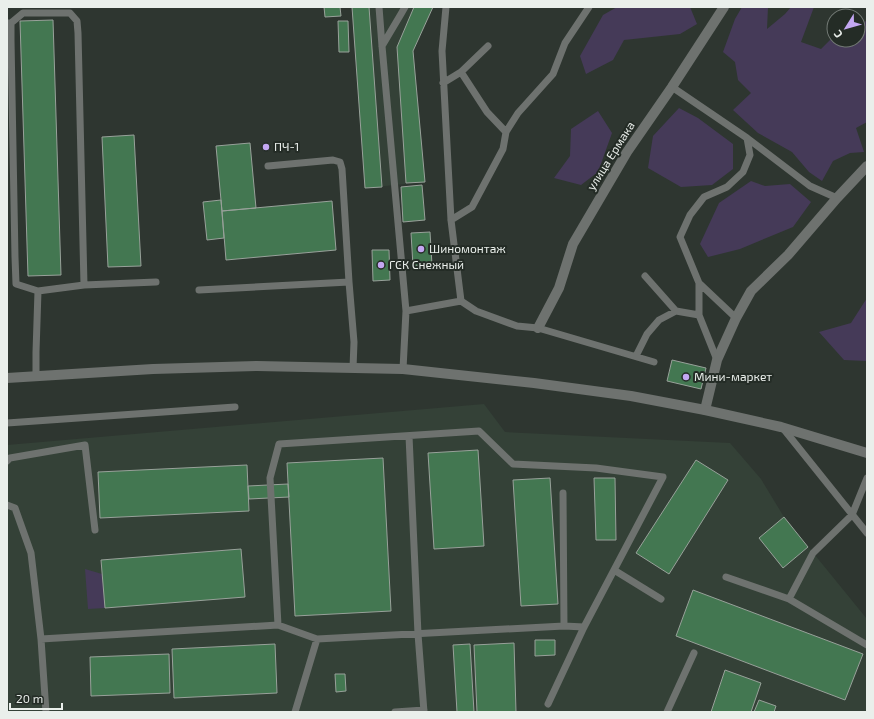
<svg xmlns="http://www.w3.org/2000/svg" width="874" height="719" viewBox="0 0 874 719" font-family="'Exo 2',sans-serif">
	<rect width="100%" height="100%" fill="#2e3630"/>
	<!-- built -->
	<path fill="#344137" d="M352 7H433L413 51 425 182 365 188Z
		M484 404 505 432 730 443 761 479 784 517 867 619V712H7V445Z"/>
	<!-- green -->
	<path fill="#453a58" d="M617 7H690L697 24 680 34 624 40 613 60 586 74 580 56 603 15Z
		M742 7H768L767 29 785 14 791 7H814L801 42 821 49 834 36V40H858V23L867 21V122L856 128 864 152 850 153 833 161 822 181 809 172 792 152 758 133 733 110 751 93 738 80 735 62 723 52 735 19Z
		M679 108 698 118 733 144V169L712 185 681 187 648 168 653 136Z
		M598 111 612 133 598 172 581 185 554 178 570 156 571 129Z
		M751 181 765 186 790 184 811 202 793 227 740 249 708 257 700 244 719 203Z
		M867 298V361L844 360 819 332 851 323Z
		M85 569 102 574 105 608 88 609Z"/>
	<!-- building -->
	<path fill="#437751" stroke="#98a19a" d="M324 7H340L341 16 325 17Z
		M352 7H369L382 187 365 188Z
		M414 7H433L413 51 425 182 406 183 397 47Z
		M53 20 61 275 28 276 20 21Z
		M338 21H348L349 52H339Z
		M134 135 141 266 108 267 102 137Z
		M250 143 256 208 222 211 216 146Z
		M422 185 425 220 403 222 401 187Z
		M221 200 224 238 207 240 203 202Z
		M332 201 336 250 226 260 222 211Z
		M430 232 432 265 413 266 411 233Z
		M372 250H389L390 280 373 281Z
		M672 360 706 368 701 389 667 381Z
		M478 450 484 546 434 549 428 453Z
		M383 458 391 611 295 616 287 463Z
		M696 460 728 480 669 574 636 553Z
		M247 465 249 511 100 518 98 472Z
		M550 478 558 604 521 606 513 480Z
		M594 478H615L616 540H596Z
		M288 484 289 497 249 499 248 486Z
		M784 517 808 547 783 568 759 538Z
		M241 549 245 597 105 608 101 560Z
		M693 590 863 654 845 700 676 636Z
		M535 640H555V655L535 656Z
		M514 643 516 712H477L474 645Z
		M275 644 277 693 174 698 172 649Z
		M470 644 474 712H457L453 645Z
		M169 654 170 693 91 696 90 657Z
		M725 670 761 683 751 712H711Z
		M335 674H345L346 691 336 692Z
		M759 700 776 706 774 712H754Z"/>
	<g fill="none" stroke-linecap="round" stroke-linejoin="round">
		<!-- service -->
		<path stroke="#6e726f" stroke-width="7" d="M379 7 382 46 406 311 403 369
			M446 7 442 51 451 220 461 301
			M7 23H11L23 13H70L77 21 78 33 84 285
			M11 23V40L15 257 16 284 38 291
			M382 46 401 14 405 7
			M461 72 487 112 506 132
			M443 83 461 72 488 46
			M672 87 747 138 810 186 837 198
			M268 166 333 160 340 162 342 169 349 282 354 342 353 368
			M451 220 472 207 503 149 506 132 518 113 553 74 565 43 589 7
			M645 276 676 311
			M699 283V315L717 360
			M199 290 349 282
			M406 311 461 301 476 311 517 326 538 328 654 362
			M736 318 699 283 680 237 690 215 704 197 727 187 743 172 750 155 747 138
			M636 356 647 334 659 320 676 311 699 315
			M36 376V352L38 291 84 285 156 282
			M7 423 235 407
			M782 427 867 533
			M409 436 418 634 424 712
			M7 461 10 458 85 445 95 530
			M563 493 564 626
			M7 505 15 508 31 553 41 639 46 712
			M614 570 661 599
			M726 577 789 599 867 645
			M789 599 813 553 852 515 867 478
			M278 625 270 478 279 444 479 431 513 464 596 468 663 477 584 627 548 704
			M41 639 278 625 317 639 564 626 584 627
			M295 712 317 639
			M395 712 424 710
			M667 712 694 653"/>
		<!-- minor -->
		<path stroke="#6e726f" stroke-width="10" d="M538 328 559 288 573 244 627 152 672 87 724 7
			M705 410 717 360 736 318 751 291 788 255 837 198 867 166"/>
		<!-- tertiary -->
		<path stroke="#6e726f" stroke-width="10" d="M7 378 153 369 257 366 403 369 534 383 631 396 705 410 781 427 867 453"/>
	</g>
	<!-- markers -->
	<g fill="#c3a7f2" stroke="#242c26" stroke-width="1.5">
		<circle cx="266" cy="147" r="4"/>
		<circle cx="421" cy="249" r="4"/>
		<circle cx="381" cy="265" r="4"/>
		<circle cx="686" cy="377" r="4"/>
	</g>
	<g text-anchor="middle" stroke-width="4" stroke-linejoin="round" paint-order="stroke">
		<!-- poi labels -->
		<g font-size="12" fill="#eaefeb" stroke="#242c26" text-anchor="start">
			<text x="274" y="151">ПЧ-1</text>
			<text x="429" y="253">Шиномонтаж</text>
			<text x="389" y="269">ГСК Снежный</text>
			<text x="694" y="381">Мини-маркет</text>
		</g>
		<!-- street labels -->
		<g font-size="12" fill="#eaefeb" stroke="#242c26">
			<text transform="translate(611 156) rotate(-58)" y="4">улица Ермака</text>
		</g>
	</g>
	<!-- border -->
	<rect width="874" height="719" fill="none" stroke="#eaefeb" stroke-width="16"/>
	<!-- north arrow -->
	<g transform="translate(846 28) rotate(233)"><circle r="19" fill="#242c26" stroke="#737a75"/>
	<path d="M0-3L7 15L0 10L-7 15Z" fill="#c3a7f2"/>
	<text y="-6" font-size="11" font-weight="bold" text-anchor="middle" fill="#eaefeb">С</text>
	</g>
	<!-- scale -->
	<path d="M10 703v6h52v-6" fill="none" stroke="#eaefeb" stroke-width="2"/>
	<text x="16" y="703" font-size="12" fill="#eaefeb" stroke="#242c26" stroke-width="3" paint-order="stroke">20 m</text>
</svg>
